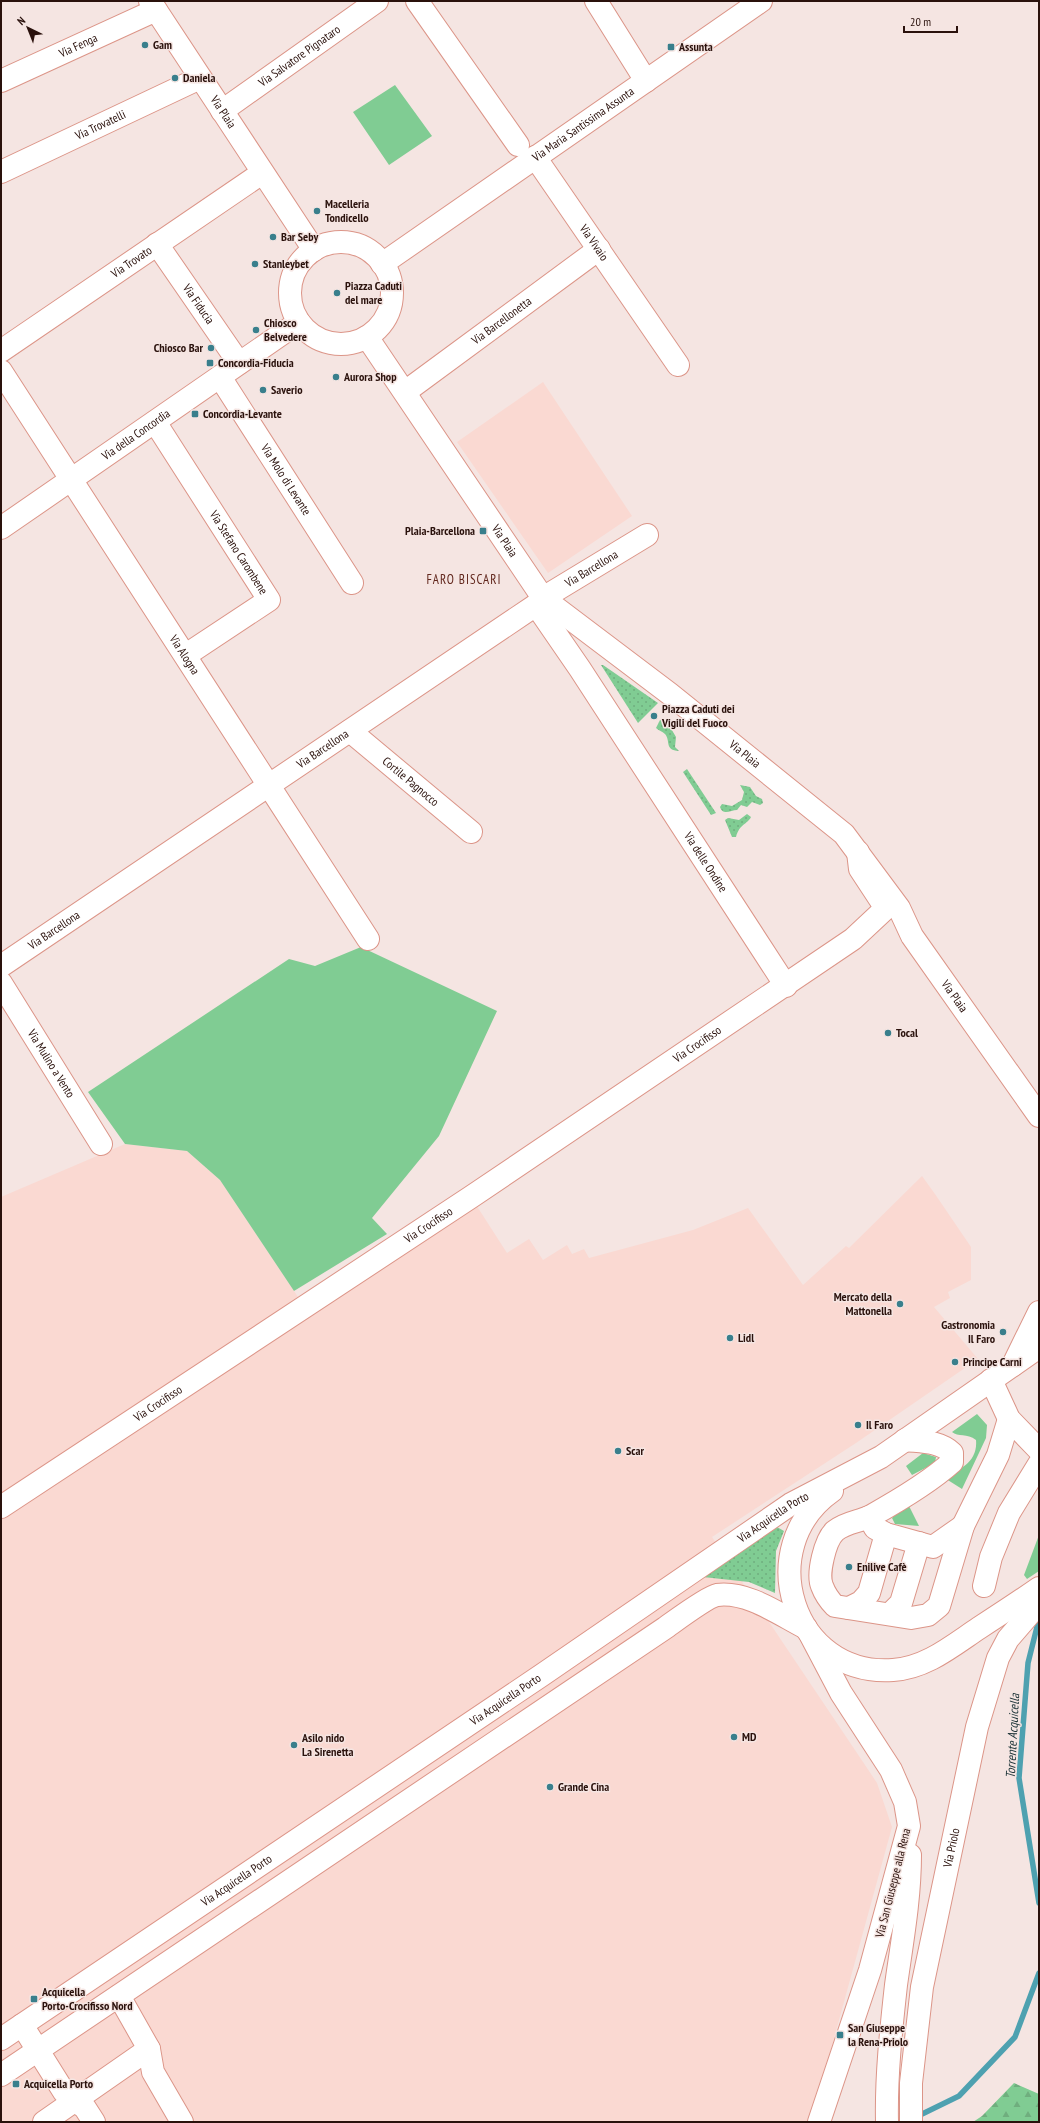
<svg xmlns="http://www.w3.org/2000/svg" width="1040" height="2123" viewBox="0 0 1040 2123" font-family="'PT Sans Narrow',sans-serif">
	<defs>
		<pattern id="forest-firs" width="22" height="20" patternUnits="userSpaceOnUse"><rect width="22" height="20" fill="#80cc93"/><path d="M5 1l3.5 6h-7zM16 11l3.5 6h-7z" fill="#6fae7e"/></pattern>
		<pattern id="garden-dots" width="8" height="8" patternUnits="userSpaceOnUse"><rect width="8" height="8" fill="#80cc93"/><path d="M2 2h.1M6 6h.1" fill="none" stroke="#6fae7e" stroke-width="1.8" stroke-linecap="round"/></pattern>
	</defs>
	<rect width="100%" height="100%" fill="#f5e5e2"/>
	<!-- built -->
	<path fill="#fad9d2" d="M543 382 632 516 548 573 457 442Z
		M125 1144 187 1151 220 1180 304 1306 471 1197 507 1253 529 1239 543 1260 567 1245 572 1254 584 1249 589 1258 693 1230 748 1208 803 1285 846 1246 849 1248 922 1176 935 1194 971 1247V1280L948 1292 950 1298 934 1307 978 1359 856 1443 712 1537 863 1762 877 1783 892 1827 811 2122H1V1197Z"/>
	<!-- grass -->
	<path fill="#80cc93" d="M395 85 432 136 389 165 353 112Z
		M361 947 497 1011 439 1136 372 1218 387 1234 294 1291 220 1180 187 1151 125 1144 88 1092 289 959 315 966Z
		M977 1414 987 1425 986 1438 962 1489 943 1477C960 1470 978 1462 976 1440 967 1433 958 1437 952 1432Z
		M923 1453 936 1457 935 1463 912 1475 906 1466Z
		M908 1504 919 1526 895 1524 892 1518Z
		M1039 1535V1571L1027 1579 1024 1575Z"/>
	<!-- forest -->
	<path fill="url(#forest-firs)" d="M1014 2083 1039 2094V2122H973L982 2116Z"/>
	<!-- garden -->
	<path fill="url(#garden-dots)" d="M601 665H603L658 703 638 723Z
		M660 720H666L676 737 675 747 679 751C664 750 671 741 665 734 662 731 659 731 656 728Z
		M687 769 716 813 711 815 683 772Z
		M740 785 750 787 756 796 762 799 763 803 760 805 752 802 747 807 741 805 737 810C731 810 723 816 720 807L722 804 732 806 742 800 744 792Z
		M747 814 751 817C747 825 740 823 736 837H732L725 820 728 818 739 820Z
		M777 1527 784 1531 776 1551 775 1593 749 1582 703 1577Z"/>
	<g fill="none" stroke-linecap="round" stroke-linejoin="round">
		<!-- stream -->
		<path stroke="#4ea1b0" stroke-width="5.5" d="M1039 1619 1028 1663 1019 1778 1039 1903
			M916 2117 959 2096 1015 2037 1039 1973"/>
		<!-- minor casing -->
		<g stroke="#dc9588" stroke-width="24">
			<g id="minor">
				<path id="s1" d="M150 1 314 250"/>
				<path d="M417 1 518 145"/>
				<path d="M596 1 646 81"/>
				<path id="s2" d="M1 81 156 10"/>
				<path id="s3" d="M222 111 377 1"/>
				<path id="s4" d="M535 157 678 365"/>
				<path id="s5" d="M1 172 200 78"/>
				<path id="s6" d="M157 244 239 363"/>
				<path id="s7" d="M367 337 543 598 670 694 844 834 899 908 912 936 1039 1116"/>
				<path id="s8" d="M1 351 262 173"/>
				<path id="s9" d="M1 371 368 939"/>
				<path id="s10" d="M220 377 352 583"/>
				<path id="s11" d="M405 392 599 249"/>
				<path id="s12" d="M155 422 269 600 186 655"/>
				<path id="s13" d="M536 605 580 669 786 986"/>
				<path id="s14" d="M350 731 471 832"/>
				<path id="s15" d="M1 966 536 605 543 598 647 535"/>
				<path id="s16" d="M1 983 101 1144"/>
				<path d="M1013 1365 1039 1312"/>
				<path d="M991 1380 1009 1419 1039 1450"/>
				<path d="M905 1440C922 1442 939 1441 952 1453V1462C931 1481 896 1502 871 1516 859 1522 846 1522 835 1531 825 1540 817 1574 822 1586 825 1594 829 1600 835 1606L911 1618 928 1615 939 1606 963 1526 998 1455 1009 1419"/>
				<path id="s17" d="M1 1507 471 1197 853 939 884 910 883 904 860 869 858 852"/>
				<path d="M869 1517 875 1528 886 1534 933 1547 963 1526"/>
				<path d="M984 1586 991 1557 1009 1513 1039 1464"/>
				<path d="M849 1608 861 1602 869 1593 886 1534"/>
				<path d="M890 1614 901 1603 919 1543"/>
				<path d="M119 1996 149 2049 153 2072 182 2122"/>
				<path d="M22 2025 64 2092 85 2108 94 2122"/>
				<path d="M44 2122 149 2049"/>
			</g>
		</g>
		<!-- major casing -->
		<g stroke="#dc9588" stroke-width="24">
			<g id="major">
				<circle cx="341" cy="293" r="51"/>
				<path id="s18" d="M382 264 761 1"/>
				<path id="s19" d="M1 528 299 322"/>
				<path d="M832 1491C752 1547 792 1677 893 1670 926 1668 952 1646 979 1628 999 1615 1019 1602 1039 1588"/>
				<path d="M811 1636 841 1693 891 1770 905 1802 909 1826 870 1970 819 2122"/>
				<path id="s20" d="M1 2039 542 1675 791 1504 881 1457 1039 1347"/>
				<path d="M1 2075 665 1628C675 1621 707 1597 717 1595 748 1591 780 1615 806 1628"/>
				<path d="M887 2122C886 2077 891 2030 896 1985 902 1942 910 1899 910 1855"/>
				<path id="s21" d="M911 2122V2083L922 1987 977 1727 998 1658 1008 1639 1039 1603"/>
			</g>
		</g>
		<!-- minor -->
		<use href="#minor" stroke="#fff" stroke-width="22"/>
		<!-- major -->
		<use href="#major" stroke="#fff" stroke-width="22"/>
	</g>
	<!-- markers -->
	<g fill="#397f8c" stroke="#f5e5e2" stroke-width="1.5">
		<circle cx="145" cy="45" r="4"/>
		<rect x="667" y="43" width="8" height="8" rx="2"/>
		<circle cx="175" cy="78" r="4"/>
		<circle cx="317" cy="211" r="4"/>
		<circle cx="273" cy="237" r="4"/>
		<circle cx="255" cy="264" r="4"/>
		<circle cx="337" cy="293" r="4"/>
		<circle cx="256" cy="330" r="4"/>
		<circle cx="211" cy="348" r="4"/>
		<rect x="206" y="359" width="8" height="8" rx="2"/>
		<circle cx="336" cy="377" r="4"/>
		<circle cx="263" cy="390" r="4"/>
		<rect x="191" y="410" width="8" height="8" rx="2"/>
		<rect x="479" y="527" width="8" height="8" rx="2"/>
		<circle cx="654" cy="716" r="4"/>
		<circle cx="888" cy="1033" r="4"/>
		<circle cx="900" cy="1304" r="4"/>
		<circle cx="1003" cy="1332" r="4"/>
		<circle cx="730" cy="1338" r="4"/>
		<circle cx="955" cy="1362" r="4"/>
		<circle cx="858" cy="1425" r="4"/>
		<circle cx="618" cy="1451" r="4"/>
		<circle cx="849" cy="1567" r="4"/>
		<circle cx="734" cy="1737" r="4"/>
		<circle cx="294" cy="1745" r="4"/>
		<circle cx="550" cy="1787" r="4"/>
		<rect x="30" y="1995" width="8" height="8" rx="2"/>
		<rect x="836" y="2031" width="8" height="8" rx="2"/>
		<rect x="12" y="2080" width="8" height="8" rx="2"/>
	</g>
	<g text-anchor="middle" stroke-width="3" stroke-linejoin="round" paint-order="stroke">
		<!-- poi labels -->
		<g font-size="12" font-weight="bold" fill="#2a110c" stroke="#f5e5e2" text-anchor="start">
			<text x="153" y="49">Gam</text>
			<text x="679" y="51">Assunta</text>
			<text x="183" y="82">Daniela</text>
			<text x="325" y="208">Macelleria<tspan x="325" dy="14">Tondicello</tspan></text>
			<text x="281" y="241">Bar Seby</text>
			<text x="263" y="268">Stanleybet</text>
			<text x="345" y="290">Piazza Caduti<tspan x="345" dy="14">del mare</tspan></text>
			<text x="264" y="327">Chiosco<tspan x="264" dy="14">Belvedere</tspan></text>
			<text x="203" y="352" text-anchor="end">Chiosco Bar</text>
			<text x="218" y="367">Concordia-Fiducia</text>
			<text x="344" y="381">Aurora Shop</text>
			<text x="271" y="394">Saverio</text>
			<text x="203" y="418">Concordia-Levante</text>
			<text x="475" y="535" text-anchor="end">Plaia-Barcellona</text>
			<text x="662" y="713">Piazza Caduti dei<tspan x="662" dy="14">Vigili del Fuoco</tspan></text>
			<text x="896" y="1037">Tocal</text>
			<text x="892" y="1301" text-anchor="end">Mercato della<tspan x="892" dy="14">Mattonella</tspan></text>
			<text x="995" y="1329" text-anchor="end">Gastronomia<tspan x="995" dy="14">Il Faro</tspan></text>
			<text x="738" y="1342">Lidl</text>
			<text x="963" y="1366">Principe Carni</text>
			<text x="866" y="1429">Il Faro</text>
			<text x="626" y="1455">Scar</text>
			<text x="857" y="1571">Enilive Cafè</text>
			<text x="742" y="1741">MD</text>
			<text x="302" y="1742">Asilo nido<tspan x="302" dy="14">La Sirenetta</tspan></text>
			<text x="558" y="1791">Grande Cina</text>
			<text x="42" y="1996">Acquicella<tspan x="42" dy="14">Porto-Crocifisso Nord</tspan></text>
			<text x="848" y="2032">San Giuseppe<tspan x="848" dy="14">la Rena-Priolo</tspan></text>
			<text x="24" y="2088">Acquicella Porto</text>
		</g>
		<!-- street labels -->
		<g font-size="12" fill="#2a110c" stroke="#f5e5e2">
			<text dy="4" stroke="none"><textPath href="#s2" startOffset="85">Via Fenga</textPath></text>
			<text dy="4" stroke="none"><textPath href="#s3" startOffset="95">Via Salvatore Pignataro</textPath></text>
			<text dy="4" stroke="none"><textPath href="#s1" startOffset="133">Via Plaia</textPath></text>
			<text dy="4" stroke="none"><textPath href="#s5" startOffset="110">Via Trovatelli</textPath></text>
			<text dy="4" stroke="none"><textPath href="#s18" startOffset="245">Via Maria Santissima Assunta</textPath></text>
			<text dy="4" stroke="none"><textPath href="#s4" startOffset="104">Via Vivaio</textPath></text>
			<text dy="4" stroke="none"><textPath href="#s8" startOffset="158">Via Trovato</textPath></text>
			<text dy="4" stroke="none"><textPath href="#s6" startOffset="73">Via Fiducia</textPath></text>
			<text dy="4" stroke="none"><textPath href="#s11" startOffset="120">Via Barcellonetta</textPath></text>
			<text dy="4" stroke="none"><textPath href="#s19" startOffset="164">Via della Concordia</textPath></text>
			<text dy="4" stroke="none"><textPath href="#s10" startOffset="122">Via Molo di Levante</textPath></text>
			<text dy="4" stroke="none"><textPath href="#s7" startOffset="246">Via Plaia</textPath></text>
			<text dy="4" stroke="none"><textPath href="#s12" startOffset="155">Via Stefano Carombene</textPath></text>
			<text dy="4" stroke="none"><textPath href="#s15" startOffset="712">Via Barcellona</textPath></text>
			<text dy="4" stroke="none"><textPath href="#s9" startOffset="338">Via Alogna</textPath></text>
			<text dy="4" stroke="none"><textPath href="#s15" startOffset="388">Via Barcellona</textPath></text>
			<text dy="4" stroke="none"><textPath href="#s7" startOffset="570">Via Plaia</textPath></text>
			<text dy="4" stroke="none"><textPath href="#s14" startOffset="79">Cortile Pagnocco</textPath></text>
			<text dy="4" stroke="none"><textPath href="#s13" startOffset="308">Via delle Ondine</textPath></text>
			<text dy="4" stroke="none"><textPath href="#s15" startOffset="64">Via Barcellona</textPath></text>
			<text dy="4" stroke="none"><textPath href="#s7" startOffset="894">Via Plaia</textPath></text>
			<text dy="4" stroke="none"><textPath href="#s17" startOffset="836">Via Crocifisso</textPath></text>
			<text dy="4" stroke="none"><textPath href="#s16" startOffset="95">Via Mulino a Vento</textPath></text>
			<text dy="4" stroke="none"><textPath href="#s17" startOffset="512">Via Crocifisso</textPath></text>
			<text dy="4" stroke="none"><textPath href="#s17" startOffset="188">Via Crocifisso</textPath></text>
			<text dy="4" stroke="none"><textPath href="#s20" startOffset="932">Via Acquicella Porto</textPath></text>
			<text dy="4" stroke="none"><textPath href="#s20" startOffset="608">Via Acquicella Porto</textPath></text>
			<text dy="4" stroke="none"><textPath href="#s21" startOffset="278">Via Priolo</textPath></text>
			<text dy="4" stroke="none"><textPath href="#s20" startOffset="284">Via Acquicella Porto</textPath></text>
			<text transform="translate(893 1883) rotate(-76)" y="4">Via San Giuseppe alla Rena</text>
		</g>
		<!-- neighbourhood labels -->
		<g font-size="13" letter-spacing="1" fill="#62271d" stroke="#f5e5e2">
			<text x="464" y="584">FARO BISCARI</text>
		</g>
		<!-- water labels -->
		<g font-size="13" font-style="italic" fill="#1c3337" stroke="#f5e5e2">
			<text transform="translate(1012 1736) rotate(-87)" y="5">Torrente Acquicella</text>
		</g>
	</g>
	<!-- border -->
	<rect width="1040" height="2123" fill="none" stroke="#2a110c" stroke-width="4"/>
	<!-- north arrow -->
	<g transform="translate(28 28) rotate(317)" stroke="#f5e5e2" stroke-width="3" paint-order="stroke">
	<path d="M0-3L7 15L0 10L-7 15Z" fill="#2a110c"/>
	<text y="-6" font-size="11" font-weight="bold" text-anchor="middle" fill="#2a110c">N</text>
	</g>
	<!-- scale -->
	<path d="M904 26v6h53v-6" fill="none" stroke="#2a110c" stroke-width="2"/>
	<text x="910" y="26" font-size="12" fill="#2a110c" stroke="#f5e5e2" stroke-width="3" paint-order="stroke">20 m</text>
</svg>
